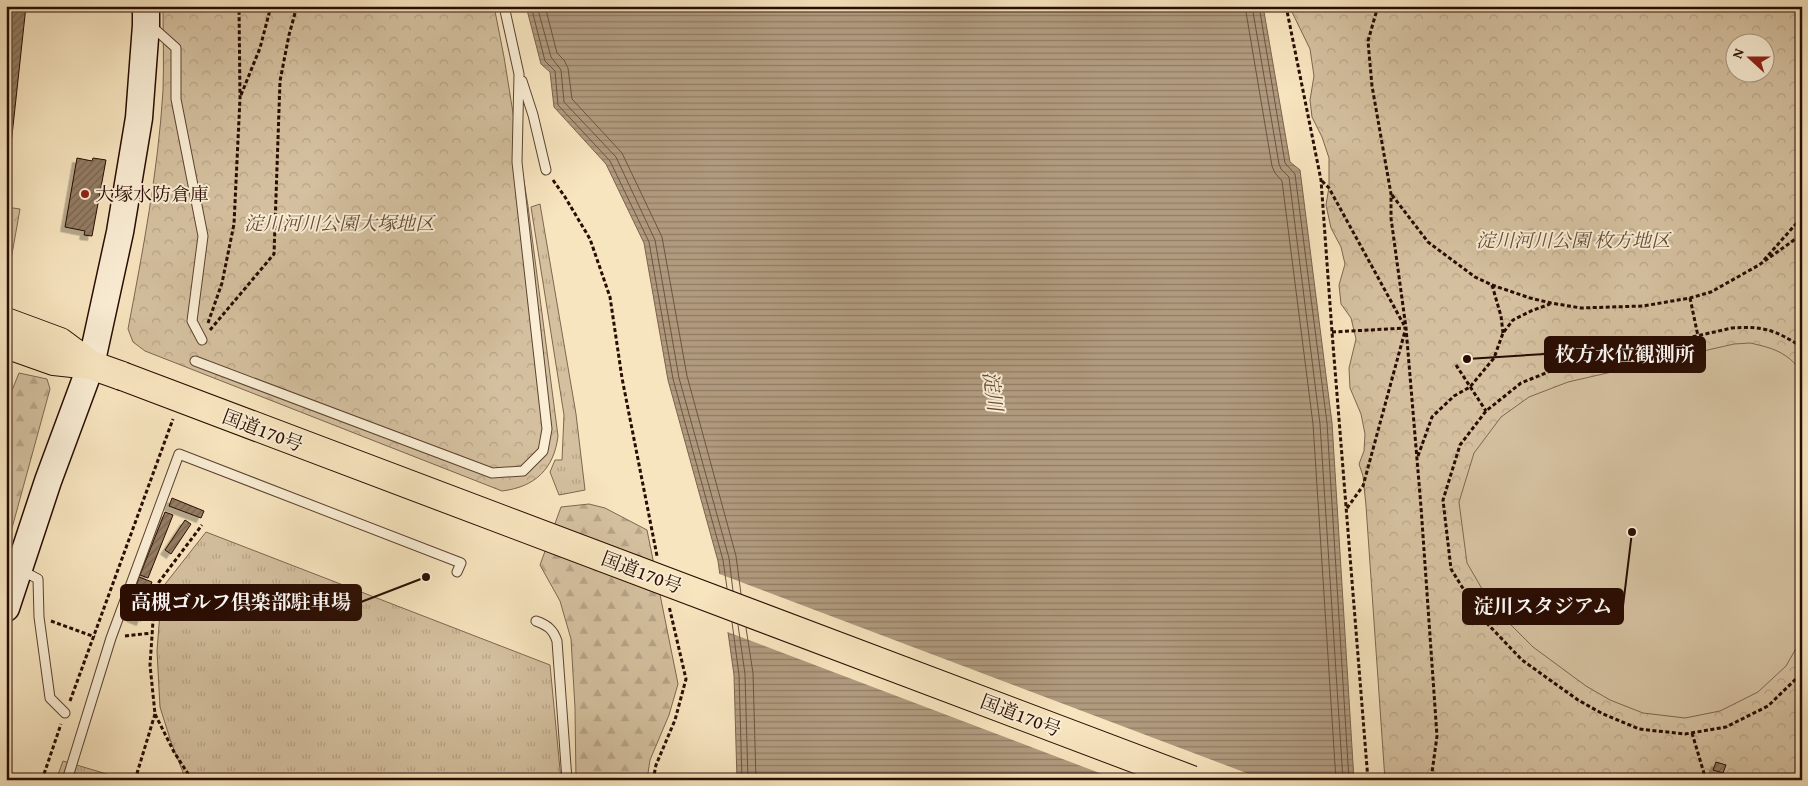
<svg xmlns="http://www.w3.org/2000/svg" width="1808" height="786" viewBox="0 0 1808 786" font-family="'Gentium Book Plus','Noto Serif JP',serif">
	<defs>
		<pattern id="grass-tufts" width="24" height="20" patternUnits="userSpaceOnUse" patternTransform="scale(1.25)"><rect width="24" height="20" fill="#d4c09f"/><path d="M3 7l-1-3M5 7V3M7 7l1-3M15 17l-1-3M17 17v-4M19 17l1-3" fill="none" stroke="#b6a487"/></pattern>
		<pattern id="forest-firs" width="22" height="20" patternUnits="userSpaceOnUse" patternTransform="scale(1.25)"><rect width="22" height="20" fill="#d4c09f"/><path d="M5 1l3.5 6h-7zM16 11l3.5 6h-7z" fill="#b6a487"/></pattern>
		<pattern id="park-crowns" width="20" height="18" patternUnits="userSpaceOnUse" patternTransform="scale(1.25)"><rect width="20" height="18" fill="#d4c09f"/><path d="M2 6a3 3 0 1 1 6 0M12 15a3 3 0 1 1 6 0" fill="none" stroke="#b6a487"/></pattern>
		<pattern id="water-rules" width="6" height="5" patternUnits="userSpaceOnUse" patternTransform="scale(1.25)"><rect width="6" height="5" fill="#b19b7f"/><path d="M0 2.5h6" fill="none" stroke="#907d66"/></pattern>
		<pattern id="building-hatch" width="6" height="6" patternUnits="userSpaceOnUse" patternTransform="scale(1.25)"><rect width="6" height="6" fill="#947d64"/><path d="M-1 1l2-2M0 6l6-6M5 7l2-2" fill="none" stroke="#796550"/></pattern>
		<filter id="shadow"><feDropShadow dx="-4.5" dy="4.5" stdDeviation="0" flood-color="#0004"/></filter>
	</defs>
	<rect width="100%" height="100%" fill="#f7e5bf"/>
	<filter id="stains"><feTurbulence type="fractalNoise" baseFrequency=".004" numOctaves="4"/><feColorMatrix values="0 0 0 0 .2 0 0 0 0 .09 0 0 0 0 .02 0 0 0 .5 -.17"/></filter>
	<radialGradient id="worn" r=".72"><stop offset=".6" stop-color="#630" stop-opacity="0"/><stop offset="1" stop-color="#630" stop-opacity=".3"/></radialGradient>
	<!-- grass -->
	<path fill="url(#grass-tufts)" stroke="#7e6650" d="M540 204 576 414 585 490 559 495 550 472 555 460H562L564 415 531 207Z
		M206 532 550 665 561 780H186L171 742 160 707 157 651 160 612 162 588Z
		M63 761 127 780H56Z"/>
	<!-- forest -->
	<path fill="url(#forest-firs)" stroke="#7e6650" d="M19 373 47 379 50 389 6 550V405Z
		M589 504 605 508 647 530 678 684 669 715 650 760 647 780H576L575 708 571 639 560 601 540 565 561 507Z"/>
	<!-- park -->
	<path fill="url(#park-crowns)" stroke="#7e6650" fill-rule="evenodd" d="M163 6H494L504 57 528 206 558 436C554 469 535 487 502 491L145 351 133 342 128 329C143 250 158 171 163 91 164 63 163 34 163 6Z
		M1291 6H1802V780H1385L1366 506 1363 476 1359 464 1364 451 1365 434 1361 414 1350 388 1349 368 1356 339 1351 318 1341 304 1339 285 1345 264 1341 247 1331 228 1326 205 1329 187V158L1322 137 1312 117 1310 100 1314 76 1310 49 1291 10ZM1736 42H1766V72H1736Z
		M6 207 20 209 6 288Z"/>
	<!-- pitch -->
	<path fill="#d4c09f" stroke="#7e6650" d="M1750 343C1773 348 1787 352 1802 372V638L1786 666 1758 692 1720 711 1685 718 1643 713 1610 700 1586 686 1533 647 1492 606 1467 563 1459 502 1474 453 1501 417 1529 397 1568 382 1734 344Z"/>
	<!-- water -->
	<path fill="url(#water-rules)" stroke="#7b624d" d="M526 6H1263L1290 162 1300 170 1332 423 1354 780H737L734 675 718 561 668 380 644 243 606 164 554 107 550 72 541 64Z"/>
	<!-- pier -->
	<path fill="#f7e5bf" d="M717 573 1265 780H1118L725 631Z"/>
	<g fill="none" stroke-linecap="round" stroke-linejoin="round">
		<!-- shore -->
		<path stroke="#6d5440" stroke-width="1" d="M531 6 545 61 555 71 558 105 610 161 649 242 673 379 723 560 727 588
			M537 6 551 57 561 70 564 102 616 157 655 240 679 378 729 558 733 591
			M545 6 557 53 564 60 568 68 572 99 622 153 662 237 687 376 736 556 741 594
			M1245 6 1272 166 1275 173 1282 181 1313 424 1336 780
			M1252 6 1279 164 1281 169 1289 177 1320 424 1343 780
			M1259 6 1285 163 1295 174 1327 423 1349 780
			M732 622 739 675 742 780
			M738 625 745 674 748 780
			M746 628 753 673 756 780"/>
	</g>
	<!-- building -->
	<path fill="url(#building-hatch)" stroke="#290c02" filter="url(#shadow)" d="M6 6H26L6 191Z
		M77 158 92 161 93 158 106 160 92 236 84 235 85 231 65 227Z
		M172 498 204 511 201 518 169 506Z
		M165 512 173 515 148 578 140 575Z
		M185 520 191 524 171 554 165 550Z
		M139 577 152 582 145 600 136 596 139 588 136 586Z
		M137 599 148 602 141 621 131 617Z
		M1716 762 1726 765 1723 773 1713 770Z"/>
	<g fill="none" stroke-linecap="round" stroke-linejoin="round">
		<!-- lane casing -->
		<g stroke="#5c4231" stroke-width="11">
			<path id="lane" d="M149 27 157 31 176 48V99L203 236 192 321 202 340
				M522 81 533 115 546 170
				M195 361 492 473 523 471 543 451 547 429 517 162 519 74 504 6
				M21 570 38 579 39 617 50 698 65 713
				M536 621C547 625 553 629 557 641L567 780
				M67 780 111 638 179 454 461 563 457 572"/>
		</g>
		<!-- secondary casing -->
		<g stroke="#290c02" stroke-width="29">
			<path id="secondary" d="M6 608 48 481 91 365 120 232 139 118 146 25V6"/>
		</g>
		<!-- highway casing -->
		<g stroke="#290c02" stroke-width="30">
			<path id="highway" d="M6 322 60 342 91 365
				M6 344 54 361 91 365 122 376"/>
		</g>
		<!-- path -->
		<path stroke="#290c02" stroke-width="3" stroke-dasharray="4 2.5" stroke-linecap="butt" d="M1286 6 1321 180 1332 332 1368 780
			M1378 6 1368 41 1372 86 1391 194V218L1406 328 1421 507 1437 736 1431 780
			M241 95 260 48 271 6
			M553 180 565 197 590 239 610 297 622 378 657 556
			M1322 181 1329 188 1404 325
			M1392 195 1428 242 1475 277 1492 285 1530 298 1551 303 1581 308 1643 306 1690 298 1711 292 1759 265 1794 240 1802 237
			M1764 260 1802 217
			M1492 285 1501 316 1503 333
			M1690 298 1698 336
			M208 323 222 283 234 224 240 98 239 6
			M210 330 274 254 280 81 289 35 297 6
			M1332 332 1406 328
			M1802 347C1775 330 1764 326 1732 328L1563 366 1521 383 1486 411 1460 445 1443 500 1451 569 1480 616 1522 660 1578 700 1603 714 1639 729 1685 734 1726 727 1768 706 1798 677 1802 671
			M1456 365 1486 411
			M1418 456 1432 417 1454 396 1470 387 1494 358 1503 333 1513 320 1531 311 1550 304
			M1347 508 1363 486 1405 331
			M51 621 95 637
			M125 636 152 633
			M70 701 173 419
			M1692 733 1706 780
			M42 780 61 724
			M135 780 155 714
			M192 780 174 752 155 714 150 665 155 592 159 582 202 525
			M653 780 656 765 675 720 686 679 669 606"/>
		<!-- lane -->
		<use href="#lane" stroke="#faeed5" stroke-width="9"/>
		<!-- secondary -->
		<use href="#secondary" stroke="#faeed5" stroke-width="26"/>
		<!-- highway -->
		<use href="#highway" stroke="#f7e5bf" stroke-width="28"/>
		<!-- highway-bridge casing -->
		<g stroke="#290c02" stroke-width="30" stroke-linecap="butt">
			<path id="highway-bridge" d="M122 376 1192 780"/>
		</g>
		<!-- highway-bridge -->
		<use href="#highway-bridge" stroke="#f7e5bf" stroke-width="28"/>
	</g>
	<!-- markers -->
	<circle fill="#8f2418" stroke="#faeed5" stroke-width="2" cx="85" cy="194" r="5"/>
	<g text-anchor="middle" stroke-width="4" stroke-linejoin="round" paint-order="stroke">
		<!-- poi labels -->
		<g font-size="19" fill="#290c02" stroke="#faeed5" text-anchor="start">
			<text x="95" y="201">大塚水防倉庫</text>
		</g>
		<!-- park labels -->
		<g font-size="19" font-style="italic" fill="#654b39" stroke="#faeed5">
			<text x="339" y="230">淀川河川公園大塚地区</text>
			<text x="1573" y="247">淀川河川公園 枚方地区</text>
		</g>
		<!-- street labels -->
		<g font-size="19" fill="#290c02" stroke="#faeed5">
			<text transform="translate(263 430) rotate(21)" y="7">国道170号</text>
			<text transform="translate(642 572) rotate(21)" y="7">国道170号</text>
			<text transform="translate(1021 715) rotate(21)" y="7">国道170号</text>
		</g>
		<!-- water labels -->
		<g font-size="20" font-style="italic" fill="#664c3a" stroke="#faeed5">
			<text transform="translate(993 391) rotate(82)" y="7">淀川</text>
		</g>
	</g>
	<!-- callouts -->
	<path fill="none" stroke="#290c02" stroke-width="2" d="M1467 359L1545 354M426 577L361 602M1632 532L1623 606"/>
	<g fill="#290c02" stroke="#faeed5" stroke-width="2">
		<circle cx="1467" cy="359" r="5"/>
		<circle cx="426" cy="577" r="5"/>
		<circle cx="1632" cy="532" r="5"/>
	</g>
	<g fill="#290c02" stroke="#290c02" stroke-width="2">
		<rect x="1545" y="337" width="160" height="35" rx="5"/>
		<rect x="121" y="585" width="240" height="35" rx="5"/>
		<rect x="1463" y="589" width="160" height="35" rx="5"/>
	</g>
	<g font-size="20" text-anchor="middle" font-weight="bold" fill="#fff">
		<text x="1625" y="361">枚方水位観測所</text>
		<text x="241" y="609">高槻ゴルフ倶楽部駐車場</text>
		<text x="1543" y="613">淀川スタジアム</text>
	</g>
	<!-- margin -->
	<rect width="1808" height="786" fill="none" stroke="#f7e5bf" stroke-width="25"/>
	<rect x="8" y="8" width="1793" height="771" fill="none" stroke="#290c02" stroke-width="2.5"/>
	<rect x="12" y="12" width="1783" height="761" fill="none" stroke="#290c02"/>
	<!-- north arrow -->
	<g transform="translate(1750 58) rotate(291)"><circle r="24" fill="#faeed5" stroke="#a69481"/>
	<path d="M0-4L9 19L0 12L-9 19Z" fill="#8f2418"/>
	<text y="-8" font-size="14" font-weight="bold" text-anchor="middle" fill="#290c02">N</text>
	</g>
	<rect width="100%" height="100%" filter="url(#stains)"/>
	<rect width="100%" height="100%" fill="url(#worn)"/>
</svg>
